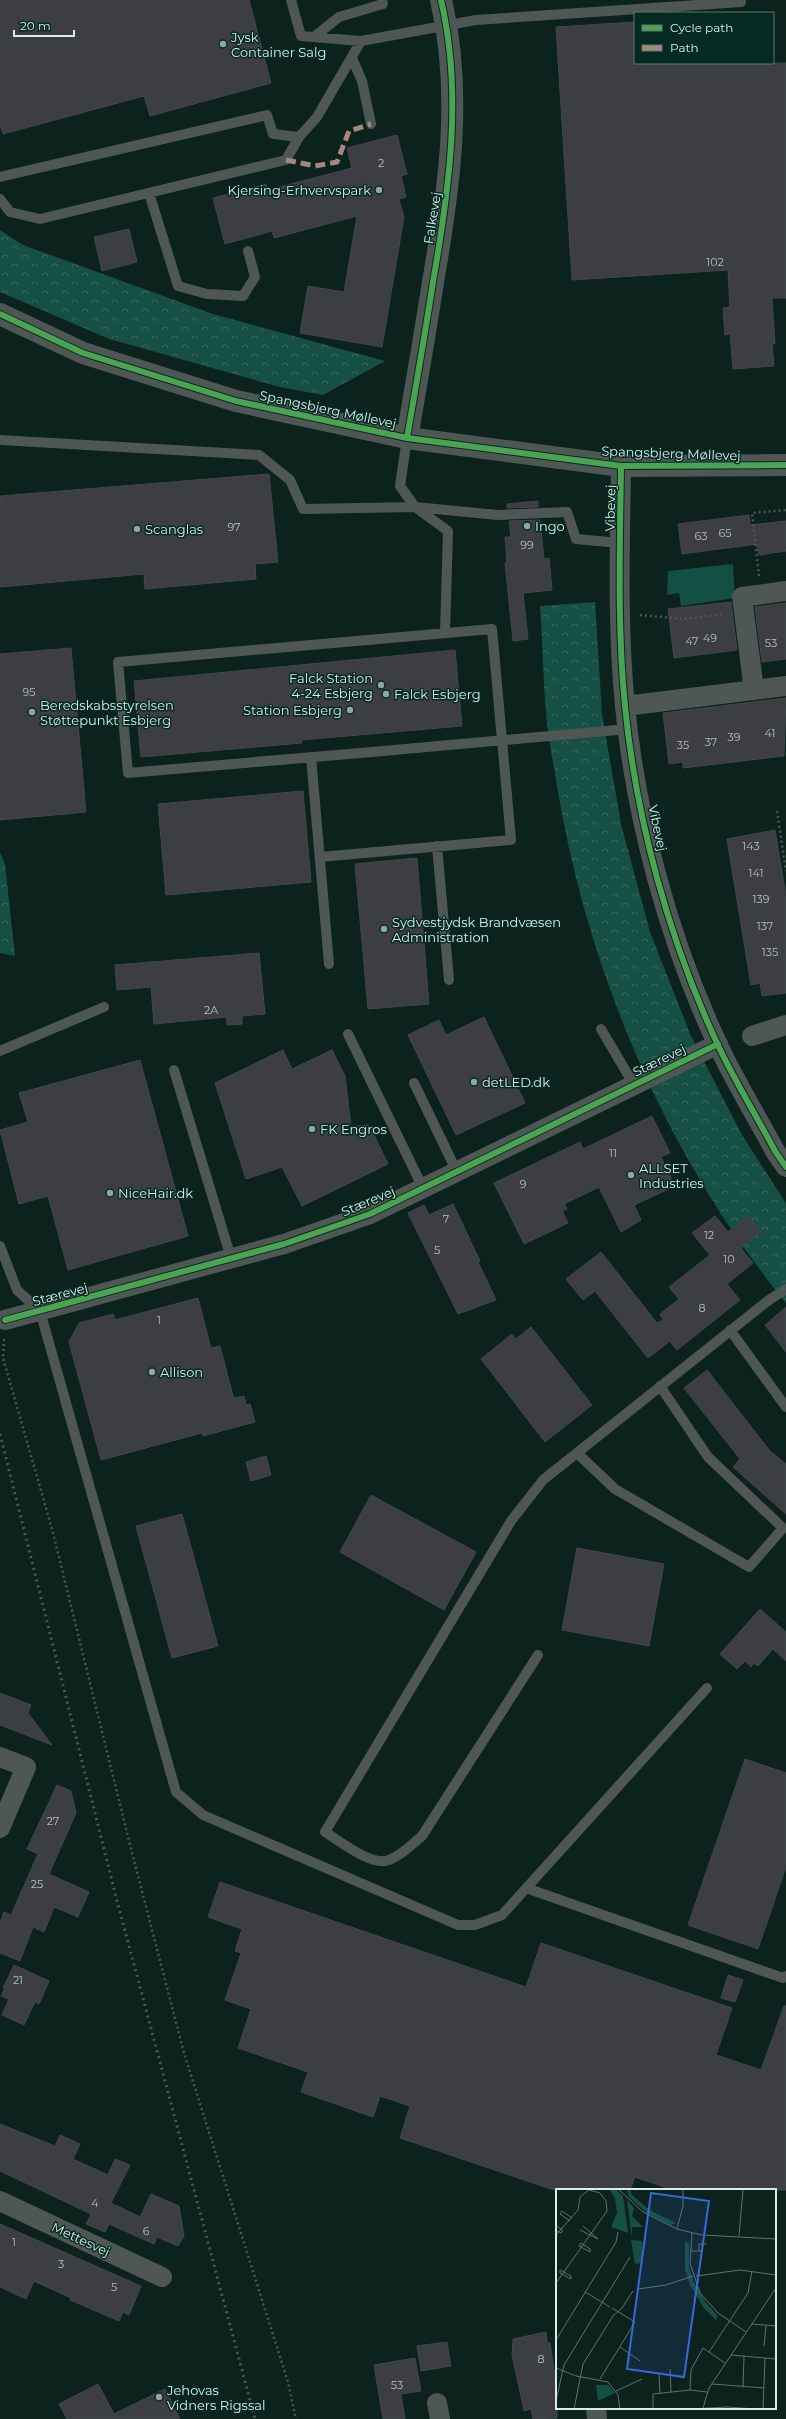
<svg xmlns="http://www.w3.org/2000/svg" width="786" height="2419" viewBox="0 0 786 2419" font-family="Montserrat,sans-serif">
	<defs>
		<pattern id="forest-crowns" width="20" height="18" patternUnits="userSpaceOnUse"><rect width="20" height="18" fill="#164f44"/><path d="M2 6a3 3 0 1 1 6 0M12 15a3 3 0 1 1 6 0" fill="none" stroke="#37695f"/></pattern>
	</defs>
	<rect width="100%" height="100%" fill="#0c221d"/>
	<!-- grass -->
	<path fill="#144f43" d="M733 564 735 598 681 606 679 593 667 595 668 571Z"/>
	<!-- forest -->
	<path fill="url(#forest-crowns)" d="M0 230 23 245 213 314 385 361 323 395 280 387 109 339 0 292Z
		M595 602 602 714 621 824 650 932 691 1036 742 1135 786 1203V1303C666 1156 588 973 557 786 554 765 549 744 547 723 543 684 543 645 540 606Z
		M0 852 5 864 15 956 0 953Z"/>
	<!-- building -->
	<path fill="#3c3e44" stroke="#424849" d="M0 0H249L271 83 150 116 144 96 3 134 0 124Z
		M635 22V63H786V298H772L775 344H772L774 366 733 369 730 334 725 335 723 308 730 307 728 270 572 280 556 27Z
		M397 135 407 174 401 176 406 197 399 199 404 217 382 347 300 333 308 286 344 292 357 216 274 238 272 231 225 244 213 198 266 184 268 190 352 168 347 148Z
		M129 229 137 262 102 271 94 237Z
		M269 474 278 562 255 564 256 579 145 589 144 574 0 587V496Z
		M538 501V507L507 508V504Z
		M749 515 750 525 786 521V551L759 555 757 544 682 554 678 524Z
		M540 520 544 559 549 558 552 590 523 593 528 639 513 641 505 563H507L505 537H511L509 521Z
		M731 602 737 650 674 658 668 609Z
		M786 603V659L762 662 755 607Z
		M71 648 86 812 0 820V654Z
		M455 650 462 726 301 740 302 743 141 757 134 681Z
		M786 698 784 756 683 768V762L669 764 663 713Z
		M303 791 311 882 166 895 158 804Z
		M775 830 786 896V993L762 996 760 983 751 985 727 839Z
		M417 858 429 1004 368 1009 355 864Z
		M259 953 265 1014 242 1016V1024L227 1025 226 1017 154 1024 151 987 117 990 115 965Z
		M484 1017 525 1103 456 1135 408 1035 439 1020 446 1035Z
		M283 1050 292 1069 332 1050 345 1076 351 1127 369 1125 388 1164 302 1206 282 1167 246 1179 215 1083Z
		M140 1060 188 1236 68 1270 48 1196 19 1204 0 1130 28 1122 19 1093Z
		M652 1116 670 1153 661 1157 675 1186 634 1205 641 1220 621 1232 599 1187 564 1204 567 1209 562 1211 568 1223 524 1244 494 1183 580 1142 583 1149Z
		M453 1204 480 1261 478 1262 496 1300 458 1314 408 1213 424 1205 429 1215Z
		M715 1216 728 1232 748 1216 761 1232 741 1248 753 1263 727 1284 740 1300 677 1350 670 1341 648 1358 595 1291 583 1300 566 1279 601 1252 657 1323 663 1320 660 1314 679 1299 669 1287 710 1255 692 1233Z
		M198 1298 211 1348 220 1346 233 1396 235 1398 244 1396 246 1405 250 1404 255 1422 203 1436 202 1433 101 1460 69 1342 79 1323 113 1314 115 1320Z
		M786 1307V1352L765 1325Z
		M531 1327 592 1405 545 1442 481 1359 512 1334 516 1339Z
		M707 1370 770 1451 786 1464V1514L733 1467 740 1459 684 1388Z
		M266 1456 271 1475 251 1481 246 1462Z
		M371 1495 476 1552 444 1610 340 1552Z
		M182 1514 218 1646 172 1658 136 1526Z
		M577 1548 664 1564 649 1646 562 1630Z
		M760 1609 786 1632V1661L773 1649 758 1666 754 1663 751 1667 745 1661 737 1669 720 1654Z
		M0 1693 31 1705 28 1713 52 1745 0 1725Z
		M745 1759 786 1773V1867L758 1949 688 1925Z
		M57 1785 71 1791 76 1813 49 1874 89 1892 78 1917 54 1907 44 1932 33 1927 20 1961 0 1953V1923L4 1912 11 1915 38 1854 27 1849Z
		M220 1882 526 1987 541 1943 732 2008 716 2055 761 2070 784 2006H786V2190H673L635 2177 630 2190H554L400 2138 410 2106 380 2096 373 2117 301 2092 308 2072 238 2048 251 2009 225 2000 241 1953 235 1951 242 1929 208 1917Z
		M14 1965 49 1981 39 2004 35 2002 24 2025 2 2015 9 1999 1 1996 5 1988H3Z
		M728 1975 743 1980 735 2002 721 1998Z
		M0 2124 55 2146 60 2135 80 2144 73 2159 108 2175 115 2159 130 2165 111 2203 140 2217 151 2194 179 2206 184 2236 178 2246 157 2237 154 2244 109 2224 105 2232 86 2224 91 2214 0 2171Z
		M0 2224 141 2286 129 2315 123 2312 119 2321 70 2300 71 2298 34 2281 26 2299 0 2287Z
		M546 2332 547 2343H550L557 2390V2418L533 2419 531 2409 524 2411 512 2355 513 2339Z
		M447 2342 451 2366 421 2371 417 2346Z
		M415 2358 421 2391 401 2394 405 2419H383L374 2365Z
		M98 2384 114 2414 165 2389 180 2419H67L59 2404Z"/>
	<g fill="none" stroke-linecap="round" stroke-linejoin="round">
		<!-- path -->
		<path stroke="#4d5754" stroke-width="2.5" stroke-dasharray="2 3" stroke-linecap="butt" d="M759 576 752 513 786 510
			M640 615 683 619 724 614
			M777 811 786 871
			M4 1339 3 1358 52 1529 131 1849 184 2053 288 2382 296 2419"/>
		<!-- service -->
		<path stroke="#4f5755" stroke-width="10" d="M291 0 301 36 361 41 476 20 741 2
			M314 37 339 17 383 4 382 0
			M352 58 362 81 371 124
			M0 177 267 115 273 134 299 137 317 117 361 41
			M149 193 178 286 207 294 243 296 255 277 248 251
			M0 199 10 212 40 219 286 160 299 137
			M407 438 400 486 415 507 448 531 445 633
			M0 440 259 455 290 480 303 509 415 507 498 515 567 512 576 539 620 543
			M311 757 329 964
			M437 846 449 980
			M320 857 511 840 492 629 118 662 128 773C295 759 461 744 628 729
			M601 1029 634 1085
			M348 1034 423 1188
			M0 1051 104 1007
			M174 1070 231 1258
			M414 1083 457 1172
			M0 1246 17 1290 40 1311 176 1792 203 1815 458 1925H475L502 1915 707 1688
			M730 1330 786 1407
			M577 1453 615 1489 749 1567 783 1528 708 1457 660 1386
			M538 1655 422 1836C412 1844 402 1855 389 1860 372 1867 340 1841 325 1832L511 1521 543 1480 769 1300 786 1289
			M526 1888 783 1978 786 1976"/>
		<!-- minor -->
		<path stroke="#4f5755" stroke-width="20" d="M621 466C620 545 617 626 625 706 636 819 669 940 717 1043 734 1080 756 1115 775 1151L786 1167
			M754 690 742 597 786 591
			M625 706 786 686
			M752 1036 786 1025
			M5 1320 284 1244 370 1214 718 1044
			M0 1757 26 1767 0 1828
			M0 2201 162 2277
			M437 2403 440 2419
			M596 2408 597 2419"/>
		<!-- tertiary -->
		<path stroke="#4f5755" stroke-width="22" d="M0 314 83 353 236 401 407 438 621 466 786 465
			M407 438C416 386 425 334 433 282 449 190 463 93 441 0"/>
		<!-- rail -->
		<path stroke="#4d5956" stroke-width="3" stroke-dasharray="2 4" stroke-linecap="butt" d="M0 1434 116 1897 255 2419"/>
		<!-- quiet -->
		<path stroke="#a5887d" stroke-width="5" stroke-dasharray="10 5" stroke-linecap="butt" d="M286 160 315 166 337 162 349 131 371 124"/>
		<!-- cycleway casing -->
		<g stroke="#042a22" stroke-width="8">
			<path id="cycleway" d="M0 314 83 353 236 401 407 438 621 466 786 465
				M407 438C416 386 425 334 433 282 449 190 463 93 441 0
				M621 466C620 545 617 626 625 706 636 819 669 940 717 1043 734 1080 756 1115 775 1151L786 1167
				M5 1320 284 1244 370 1214 718 1044"/>
		</g>
		<!-- cycleway -->
		<use href="#cycleway" stroke="#4ca352" stroke-width="6"/>
	</g>
	<!-- markers -->
	<g fill="#91a6a0" stroke="#042a22" stroke-width="1.5">
		<circle cx="223" cy="44" r="4"/>
		<circle cx="379" cy="190" r="4"/>
		<circle cx="527" cy="526" r="4"/>
		<circle cx="137" cy="529" r="4"/>
		<circle cx="381" cy="685" r="4"/>
		<circle cx="386" cy="694" r="4"/>
		<circle cx="350" cy="710" r="4"/>
		<circle cx="32" cy="712" r="4"/>
		<circle cx="384" cy="929" r="4"/>
		<circle cx="474" cy="1082" r="4"/>
		<circle cx="312" cy="1129" r="4"/>
		<circle cx="631" cy="1175" r="4"/>
		<circle cx="110" cy="1193" r="4"/>
		<circle cx="152" cy="1372" r="4"/>
		<circle cx="159" cy="2397" r="4"/>
	</g>
	<g text-anchor="middle" stroke-width="3" stroke-linejoin="round" paint-order="stroke">
		<!-- number labels -->
		<g font-size="11" fill="#b2c1be">
			<text x="381" y="167">2</text>
			<text x="715" y="266">102</text>
			<text x="234" y="531">97</text>
			<text x="725" y="537">65</text>
			<text x="701" y="540">63</text>
			<text x="527" y="549">99</text>
			<text x="710" y="642">49</text>
			<text x="692" y="645">47</text>
			<text x="771" y="647">53</text>
			<text x="29" y="696">95</text>
			<text x="770" y="737">41</text>
			<text x="734" y="741">39</text>
			<text x="711" y="746">37</text>
			<text x="683" y="749">35</text>
			<text x="751" y="850">143</text>
			<text x="756" y="877">141</text>
			<text x="761" y="903">139</text>
			<text x="765" y="930">137</text>
			<text x="770" y="956">135</text>
			<text x="211" y="1014">2A</text>
			<text x="613" y="1157">11</text>
			<text x="523" y="1188">9</text>
			<text x="446" y="1223">7</text>
			<text x="709" y="1239">12</text>
			<text x="437" y="1254">5</text>
			<text x="729" y="1263">10</text>
			<text x="702" y="1312">8</text>
			<text x="159" y="1324">1</text>
			<text x="53" y="1825">27</text>
			<text x="37" y="1888">25</text>
			<text x="18" y="1984">21</text>
			<text x="95" y="2207">4</text>
			<text x="146" y="2235">6</text>
			<text x="14" y="2246">1</text>
			<text x="61" y="2268">3</text>
			<text x="114" y="2291">5</text>
			<text x="541" y="2363">8</text>
			<text x="397" y="2389">53</text>
		</g>
		<!-- poi labels -->
		<g font-size="13" fill="#d9ede7" stroke="#042a22" text-anchor="start">
			<text x="231" y="42">Jysk<tspan x="231" dy="15">Container Salg</tspan></text>
			<text x="371" y="195" text-anchor="end">Kjersing-Erhvervspark</text>
			<text x="535" y="531">Ingo</text>
			<text x="145" y="534">Scanglas</text>
			<text x="373" y="683" text-anchor="end">Falck Station<tspan x="373" dy="15">4-24 Esbjerg</tspan></text>
			<text x="394" y="699">Falck Esbjerg</text>
			<text x="40" y="710">Beredskabsstyrelsen<tspan x="40" dy="15">Støttepunkt Esbjerg</tspan></text>
			<text x="342" y="715" text-anchor="end">Station Esbjerg</text>
			<text x="392" y="927">Sydvestjydsk Brandvæsen<tspan x="392" dy="15">Administration</tspan></text>
			<text x="482" y="1087">detLED.dk</text>
			<text x="320" y="1134">FK Engros</text>
			<text x="639" y="1173">ALLSET<tspan x="639" dy="15">Industries</tspan></text>
			<text x="118" y="1198">NiceHair.dk</text>
			<text x="160" y="1377">Allison</text>
			<text x="167" y="2395">Jehovas<tspan x="167" dy="15">Vidners Rigssal</tspan></text>
		</g>
		<!-- street labels -->
		<g font-size="13" fill="#d9ede7" stroke="#042a22">
			<text transform="translate(432 218) rotate(-81)" y="5">Falkevej</text>
			<text transform="translate(328 409) rotate(12)" y="5">Spangsbjerg Møllevej</text>
			<text transform="translate(671 453) rotate(2)" y="5">Spangsbjerg Møllevej</text>
			<text transform="translate(610 508) rotate(-89)" y="5">Vibevej</text>
			<text transform="translate(658 828) rotate(78)" y="5">Vibevej</text>
			<text transform="translate(659 1060) rotate(-26)" y="5">Stærevej</text>
			<text transform="translate(368 1201) rotate(-23)" y="5">Stærevej</text>
			<text transform="translate(60 1294) rotate(-15)" y="5">Stærevej</text>
			<text transform="translate(81 2239) rotate(25)" y="5">Mettesvej</text>
		</g>
	</g>
	<!-- overview -->
	<g transform="translate(556 2189)">
		<rect width="220" height="220" fill="#0c221d"/>
		<path d="M53 0H59L67 7 72 44 55 38 61 24 59 9ZM71 0H74L75 5 95 22 120 34 115 36 91 24 73 8ZM71 11 78 19 76 27 87 38H76V50ZM75 51 86 52 87 74 79 75ZM129 53 133 54V78L138 94 151 115 162 127 160 131 148 119 134 96 129 80Z" fill="#164f44"/>
		<path d="M40 196H52L59 204 42 212Z" fill="#144f43"/>
		<path fill="none" stroke="#5e736e" stroke-width="1" d="M62 0 87 23 121 40 146 46 220 50M14 32 4 25 6 22 16 29M0 36 7 42 5 44 0 41M121 40 127 17V0M24 41 42 50 27 37M136 44 134 74 144 104 162 124 190 143M0 46 22 21 24 8 33 1M183 47 187 0M25 54 34 60V63L23 57ZM134 62H147M143 62V55H151M4 81 15 87V90L4 84ZM140 87 184 81 220 86M0 94 51 22 50 12 44 4 33 1M82 100 110 96 137 87M29 103 54 118M196 135 220 137M0 151 60 53 62 43M208 157 210 136M64 158 84 172M153 163 192 104 196 82M175 166 220 170M0 179 20 187 52 193 62 206 64 220M114 180 115 203M103 184 104 205M44 190 79 133 56 119M156 195 208 199M187 198 188 167M134 201 135 181 147 159 169 174M60 202 86 190M0 212 8 176 74 68M97 219V205L134 201 151 203M147 219 153 199 220 99M18 220 27 175 57 127 66 119 77 102M135 220 171 218 199 220M207 220 209 169"/>
		<path fill="#3966da" fill-opacity="0.15" stroke="#3966da" stroke-width="2" d="M95 4 153 12 128 188 71 180Z"/>
		<rect width="220" height="220" fill="none" stroke="#d9ede7" stroke-width="2"/>
	</g>
	<!-- legend -->
	<rect x="634" y="12" width="140" height="52" fill="#042a22" stroke="#597871"/>
	<rect x="642" y="25" width="20" height="6" fill="#4ca352" stroke="#597871"/>
	<text x="670" y="32" font-size="12" fill="#d9ede7">Cycle path</text>
	<rect x="642" y="45" width="20" height="6" fill="#a5887d" stroke="#597871"/>
	<text x="670" y="52" font-size="12" fill="#d9ede7">Path</text>
	<!-- scale -->
	<path d="M14 30v6h60v-6" fill="none" stroke="#d9ede7" stroke-width="2"/>
	<text x="20" y="30" font-size="12" fill="#d9ede7" stroke="#042a22" stroke-width="3" paint-order="stroke">20 m</text>
</svg>
